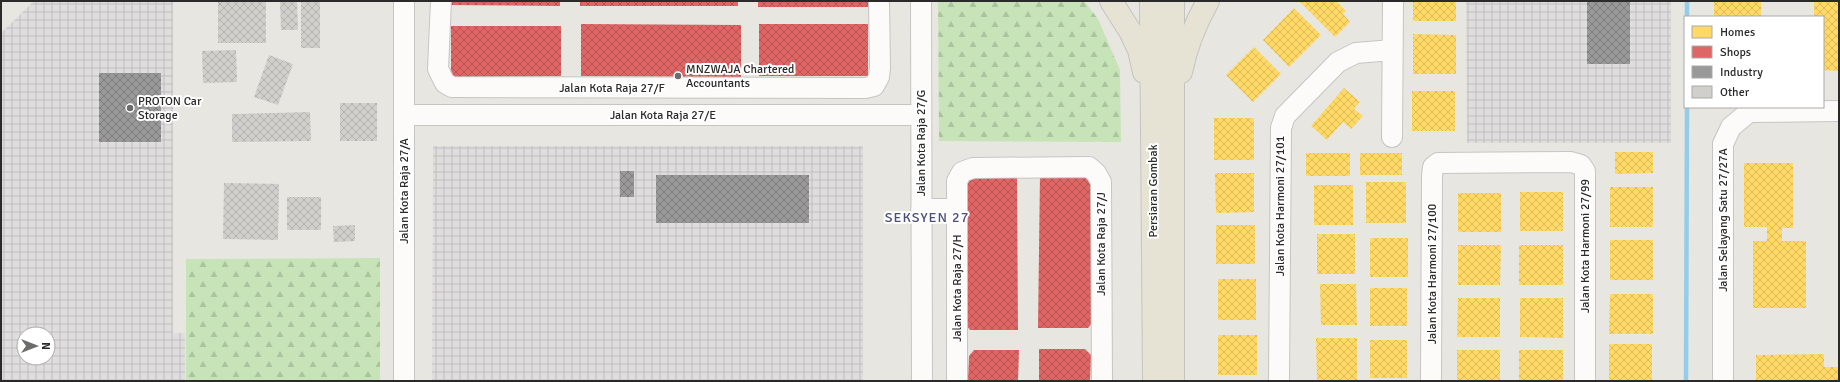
<svg xmlns="http://www.w3.org/2000/svg" width="1840" height="382" viewBox="0 0 1840 382" font-family="Signika,sans-serif">
	<defs>
		<pattern id="industrial-grid" width="8" height="8" patternUnits="userSpaceOnUse"><rect width="8" height="8" fill="#e0dddf"/><path d="M0 4h8M4 0v8" fill="none" stroke="#c0bec0"/></pattern>
		<pattern id="forest-firs" width="22" height="20" patternUnits="userSpaceOnUse"><rect width="22" height="20" fill="#c7e4b9"/><path d="M5 1l3.5 6h-7zM16 11l3.5 6h-7z" fill="#abc49f"/></pattern>
		<pattern id="homes-cross-hatch" width="8" height="8" patternUnits="userSpaceOnUse"><rect width="8" height="8" fill="#ffd966"/><path d="M0 0l8 8M0 8l8-8" fill="none" stroke="#dbba59"/></pattern>
		<pattern id="shops-cross-hatch" width="8" height="8" patternUnits="userSpaceOnUse"><rect width="8" height="8" fill="#e06666"/><path d="M0 0l8 8M0 8l8-8" fill="none" stroke="#b65454"/></pattern>
		<pattern id="industry-cross-hatch" width="8" height="8" patternUnits="userSpaceOnUse"><rect width="8" height="8" fill="#999"/><path d="M0 0l8 8M0 8l8-8" fill="none" stroke="#7d7d7d"/></pattern>
		<pattern id="building-cross-hatch" width="8" height="8" patternUnits="userSpaceOnUse"><rect width="8" height="8" fill="#d1cfcb"/><path d="M0 0l8 8M0 8l8-8" fill="none" stroke="#b4b2ae"/></pattern>
	</defs>
	<rect width="100%" height="100%" fill="#e8e6e0"/>
	<!-- industrial -->
	<path fill="url(#industrial-grid)" fill-rule="evenodd" d="M34 1H173V333H185V381H1V33ZM24 334H48V358H24Z
		M1466 1H1671V143H1467Z
		M433 146H863V381H432Z"/>
	<!-- forest -->
	<path fill="url(#forest-firs)" d="M938 1H1084L1098 19 1120 70 1121 142 939 141Z
		M380 258V381H186V259Z"/>
	<!-- homes -->
	<path fill="url(#homes-cross-hatch)" d="M1299 1H1336L1346 11 1343 14 1350 22 1335 37Z
		M1413 1H1456V21H1413Z
		M1714 1H1761V17H1714Z
		M1814 1H1839V71L1823 70V17H1814Z
		M1294 8 1321 35 1289 67 1263 40Z
		M1413 34 1456 35V74H1413Z
		M1254 47 1281 74 1253 102 1226 75Z
		M1344 88 1360 102 1354 109 1363 116 1351 129 1343 122 1327 140 1311 126Z
		M1412 91H1455V131H1412Z
		M1214 118H1254V160H1214Z
		M1615 152H1653V173L1615 174Z
		M1306 153H1350V176H1306Z
		M1360 153H1402V175H1360Z
		M1744 163H1793V228H1782V241H1806V308H1753V241H1767V227H1744Z
		M1215 173H1254V212L1216 213Z
		M1366 182H1406V223H1366Z
		M1314 185H1353V225H1314Z
		M1610 187H1653V227H1610Z
		M1520 192H1563V231H1520Z
		M1458 193H1501V232H1458Z
		M1216 225H1255V264H1216Z
		M1317 234H1355V274H1317Z
		M1370 238H1408V277H1370Z
		M1610 240H1653V280H1610Z
		M1458 245H1501L1500 285H1458Z
		M1519 245H1563V285H1519Z
		M1218 279H1256V320H1218Z
		M1320 284H1356L1357 325H1321Z
		M1370 288H1407V326H1370Z
		M1610 294H1653V334H1609Z
		M1458 298H1500V337H1457Z
		M1520 298H1563V338L1520 337Z
		M1218 335H1257V375H1218Z
		M1316 338H1357V380H1317Z
		M1370 340H1407V378H1370Z
		M1609 344H1652V381H1609Z
		M1457 350H1500V381H1457Z
		M1519 350H1563V381H1519Z
		M1824 354V367H1839V381H1756V355Z"/>
	<!-- shops -->
	<path fill="url(#shops-cross-hatch)" d="M450 1H560V6L450 5Z
		M580 1H738V6H580Z
		M758 1H868V7H758Z
		M581 24 741 25V77L581 76Z
		M759 24H868V76H759Z
		M451 26H561V76L451 77Z
		M1087 171 1093 178V322L1088 328H1038L1040 174Z
		M971 176H1017L1018 330H970L965 323 966 185Z
		M1039 349H1085L1091 355 1090 381H1039Z
		M974 350H1019L1018 381H968L969 356Z"/>
	<!-- industry -->
	<path fill="url(#industry-cross-hatch)" d="M1587 1H1630V64H1587Z
		M99 73H161V142H99Z
		M620 171H634V197H620Z
		M656 175H809V223H656Z"/>
	<g fill="none" stroke-linecap="round" stroke-linejoin="round">
		<!-- stream -->
		<path stroke="#94cdea" stroke-width="4.5" d="M1687 17V1
			M1686 381 1687 107"/>
	</g>
	<!-- building -->
	<path fill="url(#building-cross-hatch)" d="M218 1H266V43H218Z
		M280 1H297L298 30H281Z
		M301 1H320V48H301Z
		M236 50 237 82 203 83 202 51Z
		M269 55 293 64 278 105 254 97Z
		M340 103H377V141H340Z
		M310 112 311 141 232 142V114Z
		M224 183 279 184 278 240 223 239Z
		M287 197H321V230H287Z
		M355 225V241L334 242 333 226Z"/>
	<g fill="none" stroke-linecap="round" stroke-linejoin="round">
		<!-- minor casing -->
		<g stroke="#c6c5c5" stroke-width="22">
			<path id="minor" d="M441 1 438 69 445 83 452 87 865 88 874 86 879 77 880 68 879 1
				M921 1 922 381
				M404 115H921
				M1392 137 1393 1
				M921 209H957
				M404 381V1
				M957 381V181L962 172 973 168 1089 167 1096 173 1101 182 1102 381
				M1279 381 1281 128 1285 116 1338 62 1356 53 1392 50
				M1431 381 1432 176 1433 167 1438 163 1571 162 1581 165 1585 171V381
				M1723 381V144L1731 127 1749 112 1839 111"/>
		</g>
		<!-- major casing -->
		<g stroke="#c4c4c1" stroke-width="24">
			<path id="major" d="M1111 1 1130 31 1139 50 1144 72
				M1151 1 1154 381
				M1173 1V381
				M1181 72C1186 47 1195 24 1208 1"/>
		</g>
		<!-- minor -->
		<use href="#minor" stroke="#fcfbfa" stroke-width="20"/>
		<!-- major -->
		<use href="#major" stroke="#e6e3d4" stroke-width="22"/>
	</g>
	<!-- markers -->
	<g fill="#6c6c6a" stroke="#fff" stroke-width="1.5">
		<circle cx="678" cy="76" r="4"/>
		<circle cx="130" cy="108" r="4"/>
	</g>
	<g text-anchor="middle" stroke-width="4" stroke-linejoin="round" paint-order="stroke">
		<!-- poi labels -->
		<g font-size="12" fill="#2a2a2a" stroke="#fff" text-anchor="start">
			<text x="686" y="73">MNZWAJA Chartered<tspan x="686" dy="14">Accountants</tspan></text>
			<text x="138" y="105">PROTON Car<tspan x="138" dy="14">Storage</tspan></text>
		</g>
		<!-- street labels -->
		<g font-size="12" fill="#2a2a2a" stroke="#fff">
			<text x="612" y="92">Jalan Kota Raja 27/F</text>
			<text x="663" y="119">Jalan Kota Raja 27/E</text>
			<text transform="translate(921 143) rotate(-90)" y="4">Jalan Kota Raja 27/G</text>
			<text transform="translate(404 191) rotate(-90)" y="4">Jalan Kota Raja 27/A</text>
			<text transform="translate(1153 191) rotate(-90)" y="4">Persiaran Gombak</text>
			<text transform="translate(1280 206) rotate(-90)" y="4">Jalan Kota Harmoni 27/101</text>
			<text transform="translate(1723 220) rotate(-90)" y="4">Jalan Selayang Satu 27/27A</text>
			<text transform="translate(1101 244) rotate(-90)" y="4">Jalan Kota Raja 27/J</text>
			<text transform="translate(1585 246) rotate(-90)" y="4">Jalan Kota Harmoni 27/99</text>
			<text transform="translate(1432 274) rotate(-90)" y="4">Jalan Kota Harmoni 27/100</text>
			<text transform="translate(957 288) rotate(-90)" y="4">Jalan Kota Raja 27/H</text>
		</g>
		<!-- quarter labels -->
		<g font-size="14" letter-spacing="1" fill="#4b507b" stroke="#fff">
			<text x="927" y="222">SEKSYEN 27</text>
		</g>
	</g>
	<!-- border -->
	<rect width="1840" height="382" fill="none" stroke="#2a2a2a" stroke-width="4"/>
	<!-- legend -->
	<rect x="1684" y="16" width="140" height="92" fill="#ffffff" stroke="#aaaaaa"/>
	<rect x="1692" y="26" width="20" height="12" fill="#ffd966" stroke="#aaaaaa"/>
	<text x="1720" y="36" font-size="12" fill="#2a2a2a">Homes</text>
	<rect x="1692" y="46" width="20" height="12" fill="#e06666" stroke="#aaaaaa"/>
	<text x="1720" y="56" font-size="12" fill="#2a2a2a">Shops</text>
	<rect x="1692" y="66" width="20" height="12" fill="#999999" stroke="#aaaaaa"/>
	<text x="1720" y="76" font-size="12" fill="#2a2a2a">Industry</text>
	<rect x="1692" y="86" width="20" height="12" fill="#d1cfcb" stroke="#aaaaaa"/>
	<text x="1720" y="96" font-size="12" fill="#2a2a2a">Other</text>
	<!-- north arrow -->
	<g transform="translate(36 346) rotate(90)"><circle r="19" fill="#ffffff" stroke="#aaaaaa"/>
	<path d="M0-3L7 15L0 10L-7 15Z" fill="#6c6c6a"/>
	<text y="-6" font-size="11" font-weight="bold" text-anchor="middle" fill="#2a2a2a">N</text>
	</g>
</svg>
